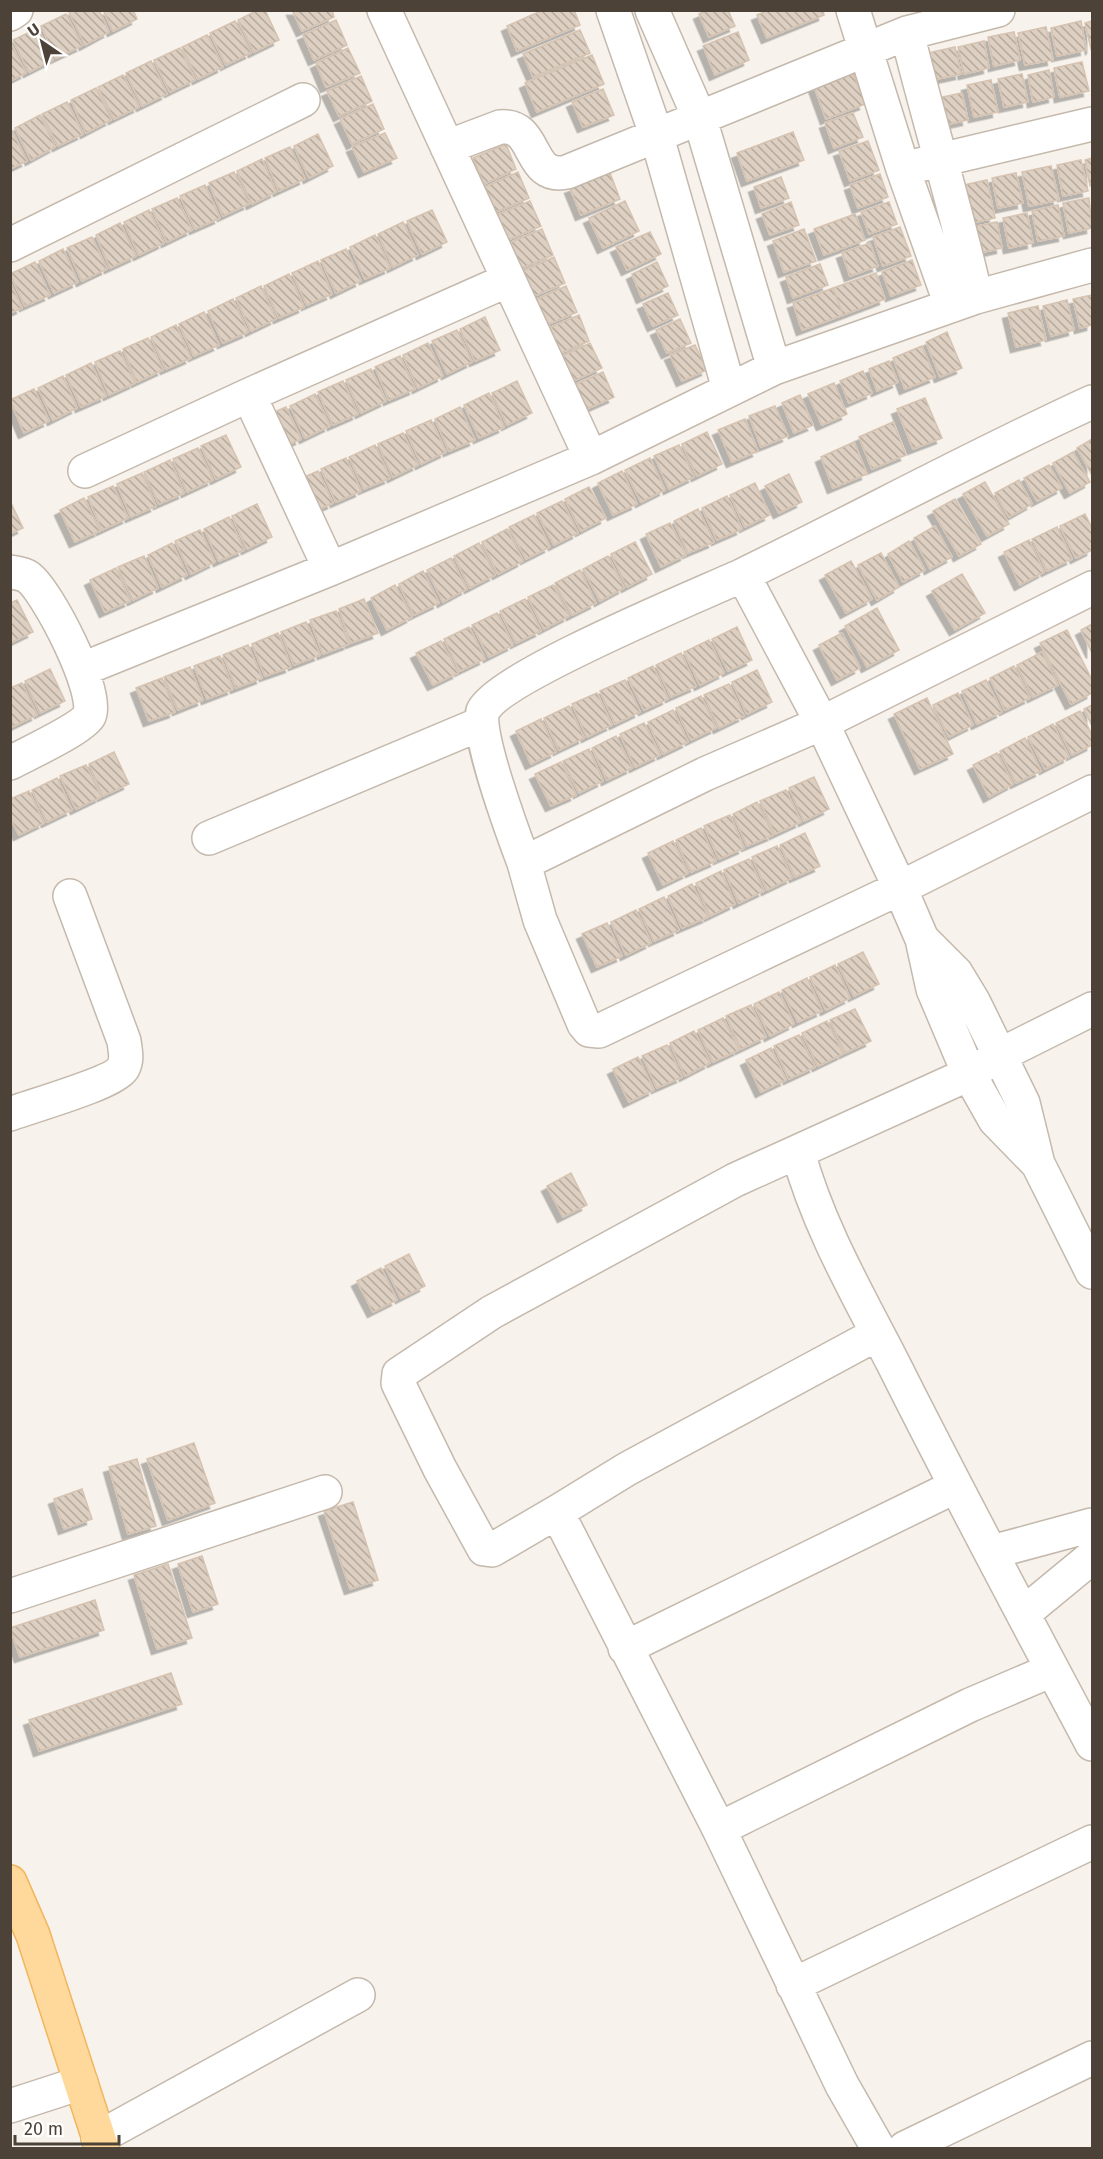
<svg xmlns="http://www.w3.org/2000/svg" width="1103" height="2159" viewBox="0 0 1103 2159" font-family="'Fira Sans',sans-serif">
	<defs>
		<pattern id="building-back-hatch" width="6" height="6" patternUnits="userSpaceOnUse" patternTransform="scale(1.5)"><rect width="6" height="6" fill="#ddcfc1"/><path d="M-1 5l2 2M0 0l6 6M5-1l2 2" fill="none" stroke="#b5aa9e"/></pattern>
		<filter id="shadow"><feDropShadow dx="-5.5" dy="5.5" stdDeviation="0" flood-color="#0004"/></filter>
	</defs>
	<rect width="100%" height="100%" fill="#f7f2eb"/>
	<!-- building -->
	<path fill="url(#building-back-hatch)" stroke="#d6c3b1" stroke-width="1.5" filter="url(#shadow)" d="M73 10H99L109 32 85 45 69 12Z
		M103 10H133L137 19 113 31Z
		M258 10H265L279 40 254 52 238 20Z
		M292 10H332L334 17 302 31Z
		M543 10H574L580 25 517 51 507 26Z
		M708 10H728L735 26 709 37 699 14Z
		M769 10H823L824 15 767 38 757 15Z
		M66 14 82 46 56 58 41 26Z
		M336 20 347 45 314 60 303 35Z
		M235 21 251 53 226 65 210 33Z
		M1081 21 1086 50 1057 56 1051 28Z
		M1092 21V48L1091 49 1085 23Z
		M1046 27 1053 60 1025 65 1018 33Z
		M38 28 53 60 29 72 13 40Z
		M580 30 590 53 533 77 523 54Z
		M738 32 749 60 715 75 703 46Z
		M1014 32 1020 60 994 66 988 37Z
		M207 35 223 67 198 79 182 47Z
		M984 41 989 68 964 74 958 47Z
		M10 42 26 73 10 81Z
		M955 47 961 74 933 80 928 53Z
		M180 48 195 80 170 92 154 60Z
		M348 48 360 73 326 87 316 63Z
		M592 55 604 84 537 112 525 83Z
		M151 61 167 94 142 106 126 73Z
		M1082 62 1089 91 1060 97 1054 68Z
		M1049 70 1054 97 1033 102 1028 75Z
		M853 73 865 104 826 119 814 86Z
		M1022 74 1028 102 1004 107 998 79Z
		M123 75 139 107 114 119 98 87Z
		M361 76 372 101 339 116 327 91Z
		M991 80 998 112 974 117 967 85Z
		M96 88 111 120 86 133 71 100Z
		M603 89 614 115 583 127 572 102Z
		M962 93 968 120 939 126 933 99Z
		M67 102 83 134 58 146 42 114Z
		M373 104 384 129 352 144 340 119Z
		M853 113 863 137 834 148 825 123Z
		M40 115 55 147 31 160 15 128Z
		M11 129 27 161 10 169V129Z
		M793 132 804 160 747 181 737 153Z
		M385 133 397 158 364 172 352 147Z
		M318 134 333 166 309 178 294 146Z
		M868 141 879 170 850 181 839 151Z
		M506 144 516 169 484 184 473 158Z
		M290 147 305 179 279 191 265 158Z
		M1092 158V185L1090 186 1085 160Z
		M262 159 276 192 252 204 237 171Z
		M1081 160 1088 191 1063 196 1057 165Z
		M1051 166 1059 200 1029 206 1022 172Z
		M234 172 249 204 223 216 209 183Z
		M518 172 529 198 496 212 485 187Z
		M610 173 620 199 581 215 570 188Z
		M1016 173 1023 203 998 208 992 178Z
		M880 174 888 197 858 208 850 185Z
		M781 177 789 198 761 208 754 187Z
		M987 180 995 218 967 224 959 186Z
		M205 185 220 218 195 229 180 196Z
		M177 198 192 230 167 242 152 209Z
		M1089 198 1092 228 1069 233 1063 203Z
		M530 201 541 226 508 240 497 215Z
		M625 201 639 231 603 248 589 218Z
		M791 202 799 225 770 235 762 214Z
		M889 202 897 224 869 234 861 212Z
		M1058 205 1064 236 1038 241 1032 211Z
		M149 210 164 243 139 255 124 222Z
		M432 210 447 242 422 254 407 221Z
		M1027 213 1033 243 1009 248 1003 218Z
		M855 214 865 240 824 255 814 229Z
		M403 222 418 255 393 267 378 234Z
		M997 222 1002 248 974 254 968 228Z
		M120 223 136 256 110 268 96 235Z
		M900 227 911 256 883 266 873 237Z
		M542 229 553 255 519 269 509 243Z
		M804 229 816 261 784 272 773 241Z
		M650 232 661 254 627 270 616 247Z
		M375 235 390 268 365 279 350 247Z
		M92 237 107 269 82 281 67 248Z
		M870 243 878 266 850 276 842 253Z
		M63 249 78 282 54 293 39 261Z
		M346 249 361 281 336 293 321 260Z
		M554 257 565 283 532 297 521 272Z
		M912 260 921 285 891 296 882 272Z
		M318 261 332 294 307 305 292 273Z
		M35 262 50 295 25 306 10 274Z
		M657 262 668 286 642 298 632 274Z
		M820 264 828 285 793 298 786 277Z
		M876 273 885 299 843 315 833 288Z
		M289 274 304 307 279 318 264 286Z
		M10 282 22 308 10 313Z
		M261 286 276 319 251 331 236 298Z
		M566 286 577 312 544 326 533 301Z
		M833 288 843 315 802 330 793 303Z
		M668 293 678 315 653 326 643 304Z
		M1092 295V325L1080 328 1073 299Z
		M233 299 248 332 223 343 208 311Z
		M1067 300 1074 330 1051 336 1043 306Z
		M1038 306 1046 340 1016 347 1008 313Z
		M204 312 219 345 194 356 179 324Z
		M579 315 589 341 556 355 545 330Z
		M485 317 500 350 475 361 460 329Z
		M680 319 691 343 667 353 656 330Z
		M176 325 191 358 166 369 151 337Z
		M457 330 472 362 447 374 432 341Z
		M947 332 962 368 940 377 926 342Z
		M148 338 163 370 137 382 123 349Z
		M428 343 443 376 418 388 403 355Z
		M590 343 602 368 569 383 558 358Z
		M695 345 707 370 682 381 670 355Z
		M922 346 935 377 905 389 893 358Z
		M120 351 135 383 109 395 95 362Z
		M400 356 415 389 389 400 375 367Z
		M889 361 898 382 877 391 869 369Z
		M91 363 106 396 81 407 66 375Z
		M371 369 386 401 361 413 346 380Z
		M863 371 872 393 849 403 840 381Z
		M603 372 614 397 580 412 570 387Z
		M63 376 77 408 53 420 38 388Z
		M343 381 358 414 333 425 318 392Z
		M517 381 532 413 507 425 492 393Z
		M834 383 847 414 822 425 808 394Z
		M34 389 49 421 24 433 10 400Z
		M489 393 504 427 479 438 464 405Z
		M315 394 330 426 305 438 290 406Z
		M800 395 813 425 794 433 782 403Z
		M925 398 942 438 913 449 897 409Z
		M775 406 788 436 761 447 749 416Z
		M286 407 301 439 276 451 261 418Z
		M460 407 475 440 449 451 435 419Z
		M745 419 758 451 732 462 718 430Z
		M431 420 446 452 421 464 406 431Z
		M893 422 906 455 872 469 859 437Z
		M707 432 722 464 697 476 682 444Z
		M403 433 418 465 393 477 378 444Z
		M226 435 241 467 216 479 201 446Z
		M1092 439V475L1077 448Z
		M854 442 867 474 833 488 821 457Z
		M375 445 390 478 364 489 349 457Z
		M679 445 694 477 669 489 654 456Z
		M198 448 213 480 187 492 173 459Z
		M1073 452 1090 482 1070 493 1053 463Z
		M346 458 361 491 336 502 321 469Z
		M650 458 665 490 641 502 625 470Z
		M170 460 184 493 159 504 144 472Z
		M1049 465 1062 488 1037 501 1024 478Z
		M318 471 333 503 308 514 293 482Z
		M622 471 637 504 613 515 598 483Z
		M142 473 156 506 131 517 117 484Z
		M789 474 802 502 779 513 765 486Z
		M1019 480 1032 504 1009 517 995 493Z
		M985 482 1009 524 987 536 963 494Z
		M755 483 770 515 745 527 730 495Z
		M113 486 128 518 102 530 88 497Z
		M589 487 606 518 581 531 565 499Z
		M727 496 742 529 717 540 702 508Z
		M84 498 100 531 75 542 60 510Z
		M955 499 981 544 959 556 933 511Z
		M10 501 23 528 10 534Z
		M562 501 578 533 554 545 537 513Z
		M257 504 272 537 247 549 232 516Z
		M698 509 714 542 688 553 674 521Z
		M1085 514 1092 528V550L1076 558 1060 526Z
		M534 515 550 547 526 559 509 527Z
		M229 517 244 550 219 561 204 529Z
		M670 523 686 555 661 567 646 534Z
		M935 526 952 557 930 569 914 538Z
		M1057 527 1072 559 1047 571 1032 539Z
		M507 529 523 561 498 574 482 542Z
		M200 530 215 562 191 574 175 541Z
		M1029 540 1044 572 1020 585 1004 552Z
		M909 541 925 570 903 582 888 554Z
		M635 542 652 574 627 587 611 554Z
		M172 543 187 575 162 587 148 555Z
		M479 543 495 575 470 588 454 556Z
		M881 553 899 587 877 600 858 565Z
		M144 556 158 588 133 600 118 567Z
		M608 556 624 588 600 601 583 569Z
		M451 558 467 589 443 602 427 570Z
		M851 561 872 599 846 613 825 575Z
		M116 568 130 601 105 612 90 580Z
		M580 570 596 603 572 615 555 583Z
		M423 571 439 603 414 615 399 584Z
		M962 574 985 613 955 630 932 591Z
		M395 585 412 617 387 630 371 598Z
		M553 585 569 616 544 629 528 597Z
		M364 599 378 633 351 643 339 609Z
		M525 599 541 631 516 643 500 611Z
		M17 600 33 632 10 643V603Z
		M877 608 899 650 867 667 845 626Z
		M336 611 349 644 323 654 310 620Z
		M497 613 513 645 489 657 472 625Z
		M306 622 320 655 294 665 281 632Z
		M1092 624V653L1081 630Z
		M469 627 485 659 460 671 444 639Z
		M737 627 752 660 728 671 712 639Z
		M1067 630 1092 680V693L1071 704 1040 643Z
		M278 633 291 667 265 676 252 644Z
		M842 633 860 668 837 680 819 645Z
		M709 640 724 673 700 685 684 652Z
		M441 641 458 673 433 685 416 653Z
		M248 645 262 678 236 688 223 655Z
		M1042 652 1058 685 1033 697 1017 665Z
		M681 653 696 686 671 697 656 665Z
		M220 656 233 689 207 699 194 666Z
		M653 666 668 699 644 710 628 678Z
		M1014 666 1030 698 1005 710 990 678Z
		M190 667 203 700 178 710 164 677Z
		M50 669 65 701 40 713 25 681Z
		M757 670 772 702 747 714 732 682Z
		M162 678 175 712 149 721 136 688Z
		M625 680 640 712 615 724 600 691Z
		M986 680 1002 712 977 724 962 691Z
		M22 683 37 715 12 727 10 688Z
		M729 684 744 716 719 728 704 695Z
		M597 693 612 725 587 737 572 704Z
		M958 693 973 725 949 737 933 705Z
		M701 696 716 728 691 740 676 708Z
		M927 698 953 754 920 769 894 714Z
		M1092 705V726L1084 709Z
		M569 706 584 738 559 750 544 718Z
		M673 710 688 742 663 754 648 722Z
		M1080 711 1092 735V745L1072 755 1056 723Z
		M541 719 556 752 531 764 516 731Z
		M644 723 660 755 635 767 620 734Z
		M1053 724 1069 757 1045 769 1028 737Z
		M616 736 632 768 607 780 592 748Z
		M1025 738 1041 771 1016 783 1000 751Z
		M589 749 603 781 579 793 563 761Z
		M114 752 129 784 103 796 89 764Z
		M997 753 1013 784 989 797 973 765Z
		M561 762 576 795 551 806 535 774Z
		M86 765 101 797 76 809 60 776Z
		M814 777 829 809 804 821 789 788Z
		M57 778 72 810 47 822 32 790Z
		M786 790 801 822 775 834 760 801Z
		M29 791 44 823 19 835 10 817V799Z
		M757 802 773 835 747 846 733 814Z
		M730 815 744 848 719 859 704 826Z
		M701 828 716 861 691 872 676 840Z
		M805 833 820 866 795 877 780 845Z
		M673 841 688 873 663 885 648 853Z
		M777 846 792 878 767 890 752 857Z
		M749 859 764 891 739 903 724 870Z
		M721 871 735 904 710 916 696 883Z
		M692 884 708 917 682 928 668 896Z
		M664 897 679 930 654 941 639 909Z
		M636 910 651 943 626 955 611 922Z
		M607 923 622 956 597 967 582 934Z
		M863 952 879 984 854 996 838 964Z
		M835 965 850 998 826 1010 810 977Z
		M807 978 822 1011 798 1022 782 990Z
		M779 992 794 1024 770 1036 754 1004Z
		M751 1005 766 1037 741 1049 726 1016Z
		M855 1009 871 1041 845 1053 830 1020Z
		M723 1018 739 1050 713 1062 698 1030Z
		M827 1021 843 1054 818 1066 802 1033Z
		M694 1031 710 1063 685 1076 670 1043Z
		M799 1035 815 1067 789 1079 774 1046Z
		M667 1045 682 1077 657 1088 642 1056Z
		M771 1048 786 1080 761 1092 746 1060Z
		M638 1057 654 1090 629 1102 613 1069Z
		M571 1173 587 1205 563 1217 547 1186Z
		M409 1254 425 1286 401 1298 385 1266Z
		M381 1268 397 1300 373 1312 357 1281Z
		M194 1443 215 1503 168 1520 147 1459Z
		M137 1459 156 1526 128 1534 109 1467Z
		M82 1489 92 1519 64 1529 54 1499Z
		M353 1502 378 1580 350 1589 324 1511Z
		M202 1556 218 1604 193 1612 178 1564Z
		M168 1564 192 1638 157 1649 134 1575Z
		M95 1600 104 1630 20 1657 10 1628Z
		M171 1673 182 1704 39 1751 29 1720Z"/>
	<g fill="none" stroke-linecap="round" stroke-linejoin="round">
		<!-- minor casing -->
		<g stroke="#c4b9ac" stroke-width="36">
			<path id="minor" d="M384 10 591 458
				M613 10 657 137 729 389
				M652 10 700 119 774 368
				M853 10 903 169 951 305
				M10 14 16 10
				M907 33C929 122 956 208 976 297
				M447 147 500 127C539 123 526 181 567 172L907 33 998 10
				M919 165 1092 124
				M10 245 303 100
				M249 395 330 569
				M1092 402C974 456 860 518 743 575 697 596 501 676 483 711 474 729 515 839 524 863L705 774 822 723 1092 588
				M85 471 249 395 508 280
				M10 572C16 573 24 574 28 577 47 590 101 695 89 716 81 729 27 754 10 763
				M743 575 822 723 900 888 922 939 933 989 969 1074 995 1120 1038 1164
				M83 669 330 569 591 458 774 368 976 297 1092 265
				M209 838 480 724
				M524 863 540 920 584 1024 589 1030 599 1031 900 888 1092 792
				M922 939 956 973 973 1001 1023 1103 1038 1164 1092 1272
				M10 1114C31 1106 114 1083 123 1068 128 1059 125 1050 124 1041L70 896
				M798 1152C818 1226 858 1295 893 1363 957 1491 1025 1618 1092 1744
				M557 1512 627 1469 877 1334
				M992 1552 1092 1525
				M10 1596 325 1492
				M1024 1613 1092 1557
				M625 1648 954 1487
				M719 1829 970 1705 1052 1670
				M793 1985 1092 1842
				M10 2106 81 2083
				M98 2138 358 1995
				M878 2148 842 2085 719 1829 557 1512 492 1550 484 1549 440 1469 398 1383 399 1374 492 1312 735 1180 969 1074 1000 1055 1092 1009
				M905 2148 1092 2058"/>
		</g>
		<!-- major casing -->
		<g stroke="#f1b65e" stroke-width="36">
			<path id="major" d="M10 1882 33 1935 102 2148"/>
		</g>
		<!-- minor -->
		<use href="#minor" stroke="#fff" stroke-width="33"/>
		<!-- major -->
		<use href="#major" stroke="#ffd89b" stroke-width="33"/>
	</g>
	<!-- border -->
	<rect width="1103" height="2159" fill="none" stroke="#4c4237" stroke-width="24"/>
	<!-- north arrow -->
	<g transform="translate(42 42) rotate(325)" stroke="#ffffff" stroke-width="4.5" paint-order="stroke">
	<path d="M0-4.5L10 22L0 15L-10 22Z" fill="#4c4237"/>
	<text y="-9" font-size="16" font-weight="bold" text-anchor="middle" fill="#4c4237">U</text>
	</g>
	<!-- scale -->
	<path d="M15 2135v9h104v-9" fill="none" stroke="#4c4237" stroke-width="3"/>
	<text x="24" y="2135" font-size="18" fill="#4c4237" stroke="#ffffff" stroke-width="4.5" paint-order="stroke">20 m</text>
</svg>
